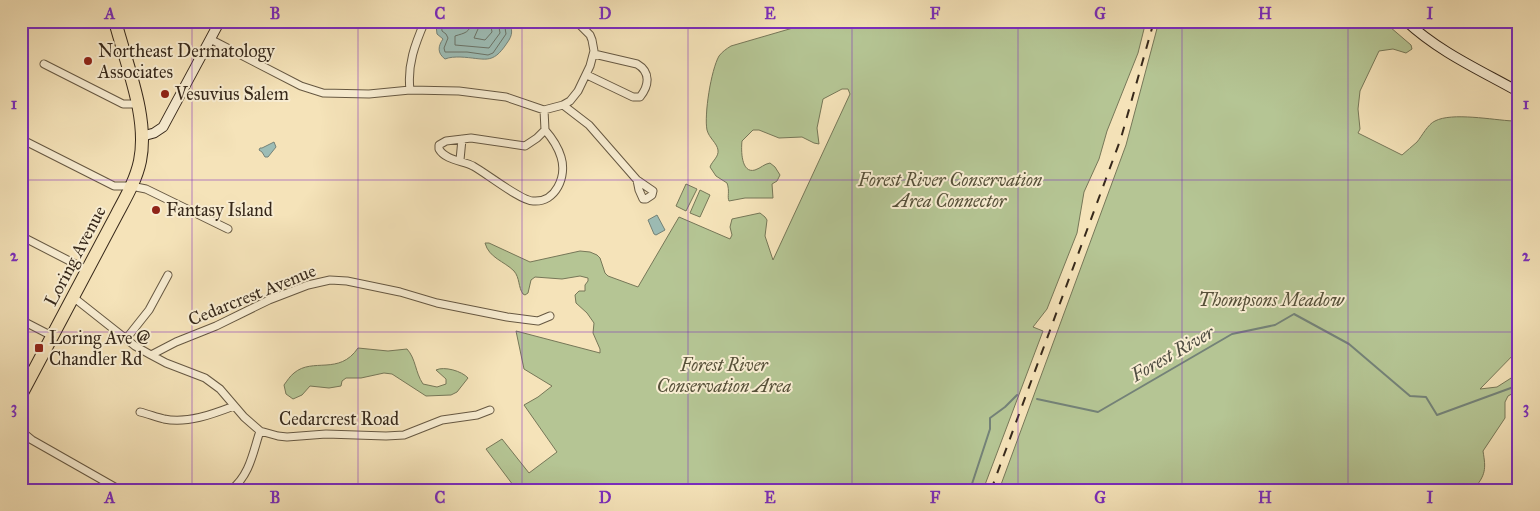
<svg xmlns="http://www.w3.org/2000/svg" width="1540" height="511" viewBox="0 0 1540 511" font-family="'IM FELL Great Primer',serif">
	<rect width="100%" height="100%" fill="#f5e3b9"/>
	<filter id="stains"><feTurbulence type="fractalNoise" baseFrequency=".004" numOctaves="4"/><feColorMatrix values="0 0 0 0 .2 0 0 0 0 .09 0 0 0 0 .02 0 0 0 .5 -.17"/></filter>
	<radialGradient id="worn" r=".72"><stop offset=".6" stop-color="#630" stop-opacity="0"/><stop offset="1" stop-color="#630" stop-opacity=".3"/></radialGradient>
	<!-- green -->
	<path fill="#b5c594" stroke="#767758" d="M821 21H1146L1138 53 1107 131 1099 159 1084 192 1077 233 1047 309 1033 327 1043 331 983 490H507L513 485 486 449 502 439 529 473 557 452 524 405 538 397 552 386 524 369 516 331 600 353V349L593 333 594 323 587 313 576 303 575 295 579 291H585V285L588 281V278L580 276 562 279 535 277 531 280 528 293 525 295 523 294C518 287 520 278 514 271 504 261 489 258 485 243H489L530 262 580 251 590 252 597 255 600 258 605 273 608 276 638 287 679 217 730 239 732 235 730 227 732 219 760 213 765 217 767 220 765 236 773 260 850 94 848 89H842L823 99 817 128 819 144 814 143 802 137 779 138 759 130H753L742 141C741 150 741 174 755 170 761 168 764 164 770 163L775 167 780 175 777 181 772 184 773 198H745L729 201C727 197 730 191 727 183L716 176 710 167C712 161 719 157 718 150 717 143 709 138 707 130 704 115 711 70 719 56 722 52 726 49 731 46L810 23Z
		M1159 21H1393L1390 27 1411 45 1412 49 1406 53 1393 49 1379 51 1360 91 1358 109 1360 129 1358 133 1402 155C1407 151 1412 146 1417 142 1422 136 1428 124 1435 121 1452 112 1493 120 1513 121L1519 128V349L1480 389 1497 387 1519 373V390L1508 396 1505 402V418L1483 451C1486 469 1486 475 1473 490H999L1126 145Z
		M686 184 697 189 686 211 676 206Z
		M700 190 710 195 700 217 690 213Z
		M358 348 388 351 407 349C416 359 415 372 423 384L437 387 446 384V379L436 370C444 366 462 371 468 378L457 392 451 395 426 396 392 374 384 373 361 378H346L342 381 341 386 329 388 310 386 302 395 293 399 286 394 284 385C287 381 290 376 294 373 313 357 339 376 358 348Z"/>
	<!-- water -->
	<path fill="#9dbdb6" stroke="#748278" d="M440 21H449L455 24 464 21H508C513 29 513 35 507 43 492 66 485 58 460 57 455 57 450 57 445 59 437 53 438 46 443 39L437 34 436 25Z
		M274 142 276 147 268 157H265L262 152 259 150 260 148H262Z
		M657 215 665 230 656 235 654 234 648 220Z"/>
	<g fill="none" stroke-linecap="round" stroke-linejoin="round">
		<!-- shore -->
		<path stroke="#6a7368" stroke-width="1" d="M441 21 442 31 446 34 448 38 444 48 445 52H467L488 55 493 53 506 34 504 21
			M471 21C471 33 464 33 455 36V45L489 48 500 33 498 21
			M479 21 478 29 474 38 485 40 492 32 490 21"/>
		<!-- stream -->
		<path stroke="#748278" stroke-width="2" d="M1037 399 1098 412 1232 334 1275 325 1294 314 1349 344 1410 396 1426 397 1437 415 1519 385
			M970 490 990 429V418L1005 407 1017 395"/>
		<!-- street casing -->
		<g stroke="#665842" stroke-width="9">
			<path id="street" d="M210 39 301 86 323 93 369 94 410 90 459 91 506 97 544 110 563 105 570 101 578 91 590 66 594 51 592 40 590 35 576 21
				M44 64 123 104H137
				M587 75 633 97H640C649 86 651 72 637 64L594 54
				M410 90C407 65 415 44 425 21
				M563 105 589 125 637 180 653 191 652 195 646 199H643L639 190 637 180
				M544 110 545 130
				M545 130C552 138 558 147 561 157 567 176 556 203 533 201 521 201 486 173 473 166 463 161 445 160 439 149V145L446 141 471 138 525 146 537 138Z
				M21 139 114 186H131L146 189 228 229
				M460 160 462 139
				M21 236 87 270
				M73 297 135 346 151 355 176 342 216 326 269 300 308 285 330 280 347 281 400 292 437 303 507 317 538 321 550 316
				M21 320 52 336
				M126 339 149 310 168 275
				M151 355 166 363 205 378 220 389 244 417 260 431 278 436 287 437 326 434 386 436 404 435 442 420 477 415 490 410
				M140 412C148 414 156 417 164 419 187 424 213 414 234 406
				M21 431 32 440 120 490
				M231 490C250 475 253 452 260 431"/>
		</g>
		<!-- secondary casing -->
		<g stroke="#37291b" stroke-width="11">
			<path id="secondary" d="M1406 21C1439 52 1480 70 1519 92
				M143 136 154 133 163 127 220 21"/>
		</g>
		<!-- highway casing -->
		<g stroke="#37291b" stroke-width="14">
			<path id="highway" d="M21 395 117 214C126 197 136 180 140 161 149 117 126 64 115 21"/>
		</g>
		<!-- street -->
		<use href="#street" stroke="#f8edd2" stroke-width="7"/>
		<!-- secondary -->
		<use href="#secondary" stroke="#f8edd2" stroke-width="9"/>
		<!-- highway -->
		<use href="#highway" stroke="#f5e3b9" stroke-width="12"/>
		<!-- rail -->
		<path stroke="#37291b" stroke-width="2" stroke-dasharray="9 9" stroke-linecap="butt" d="M991 490 1121 138 1154 21"/>
	</g>
	<!-- grid -->
	<path fill="none" stroke="#7b2cbf" stroke-width="1" stroke-opacity="0.55" d="M192 21V490M358 21V490M522 21V490M688 21V490M852 21V490M1018 21V490M1182 21V490M1348 21V490M21 180H1519M21 332H1519"/>
	<!-- markers -->
	<g fill="#8f2418" stroke="#f8edd2" stroke-width="2">
		<circle cx="88" cy="61" r="5"/>
		<circle cx="165" cy="94" r="5"/>
		<circle cx="156" cy="210" r="5"/>
		<rect x="34" y="343" width="10" height="10" rx="2.5"/>
	</g>
	<g text-anchor="middle" stroke-width="4" stroke-linejoin="round" paint-order="stroke">
		<!-- poi labels -->
		<g font-size="18" fill="#37291b" stroke="#f8edd2" text-anchor="start">
			<text x="98" y="57">Northeast Dermatology<tspan x="98" dy="21">Associates</tspan></text>
			<text x="175" y="100">Vesuvius Salem</text>
			<text x="166" y="216">Fantasy Island</text>
			<text x="49" y="344">Loring Ave @<tspan x="49" dy="21">Chandler Rd</tspan></text>
		</g>
		<!-- park labels -->
		<g font-size="18" font-style="italic" fill="#565039" stroke="#f8edd2">
			<text x="950" y="186">Forest River Conservation<tspan x="950" dy="21">Area Connector</tspan></text>
			<text x="1271" y="306">Thompsons Meadow</text>
			<text x="724" y="371">Forest River<tspan x="724" dy="21">Conservation Area</tspan></text>
		</g>
		<!-- street labels -->
		<g font-size="18" fill="#37291b" stroke="#f8edd2">
			<text transform="translate(75 256) rotate(-62)" y="6">Loring Avenue</text>
			<text transform="translate(252 295) rotate(-22)" y="6">Cedarcrest Avenue</text>
			<text x="339" y="425">Cedarcrest Road</text>
		</g>
		<!-- water labels -->
		<g font-size="19" font-style="italic" fill="#504e42" stroke="#f8edd2">
			<text transform="translate(1172 353) rotate(-30)" y="7">Forest River</text>
		</g>
	</g>
	<!-- margin -->
	<rect width="1540" height="511" fill="none" stroke="#f5e3b9" stroke-width="55"/>
	<rect x="28" y="28" width="1484" height="456" fill="none" stroke="#7b2cbf" stroke-width="2"/>
	<g font-size="16" text-anchor="middle" font-weight="bold" fill="#7b2cbf">
		<text x="110" y="19">A</text>
		<text x="275" y="19">B</text>
		<text x="440" y="19">C</text>
		<text x="605" y="19">D</text>
		<text x="770" y="19">E</text>
		<text x="935" y="19">F</text>
		<text x="1100" y="19">G</text>
		<text x="1265" y="19">H</text>
		<text x="1430" y="19">I</text>
		<text x="14" y="109">1</text>
		<text x="1526" y="109">1</text>
		<text x="14" y="261">2</text>
		<text x="1526" y="261">2</text>
		<text x="14" y="413">3</text>
		<text x="1526" y="413">3</text>
		<text x="110" y="503">A</text>
		<text x="275" y="503">B</text>
		<text x="440" y="503">C</text>
		<text x="605" y="503">D</text>
		<text x="770" y="503">E</text>
		<text x="935" y="503">F</text>
		<text x="1100" y="503">G</text>
		<text x="1265" y="503">H</text>
		<text x="1430" y="503">I</text>
	</g>
	<rect width="100%" height="100%" filter="url(#stains)"/>
	<rect width="100%" height="100%" fill="url(#worn)"/>
</svg>
